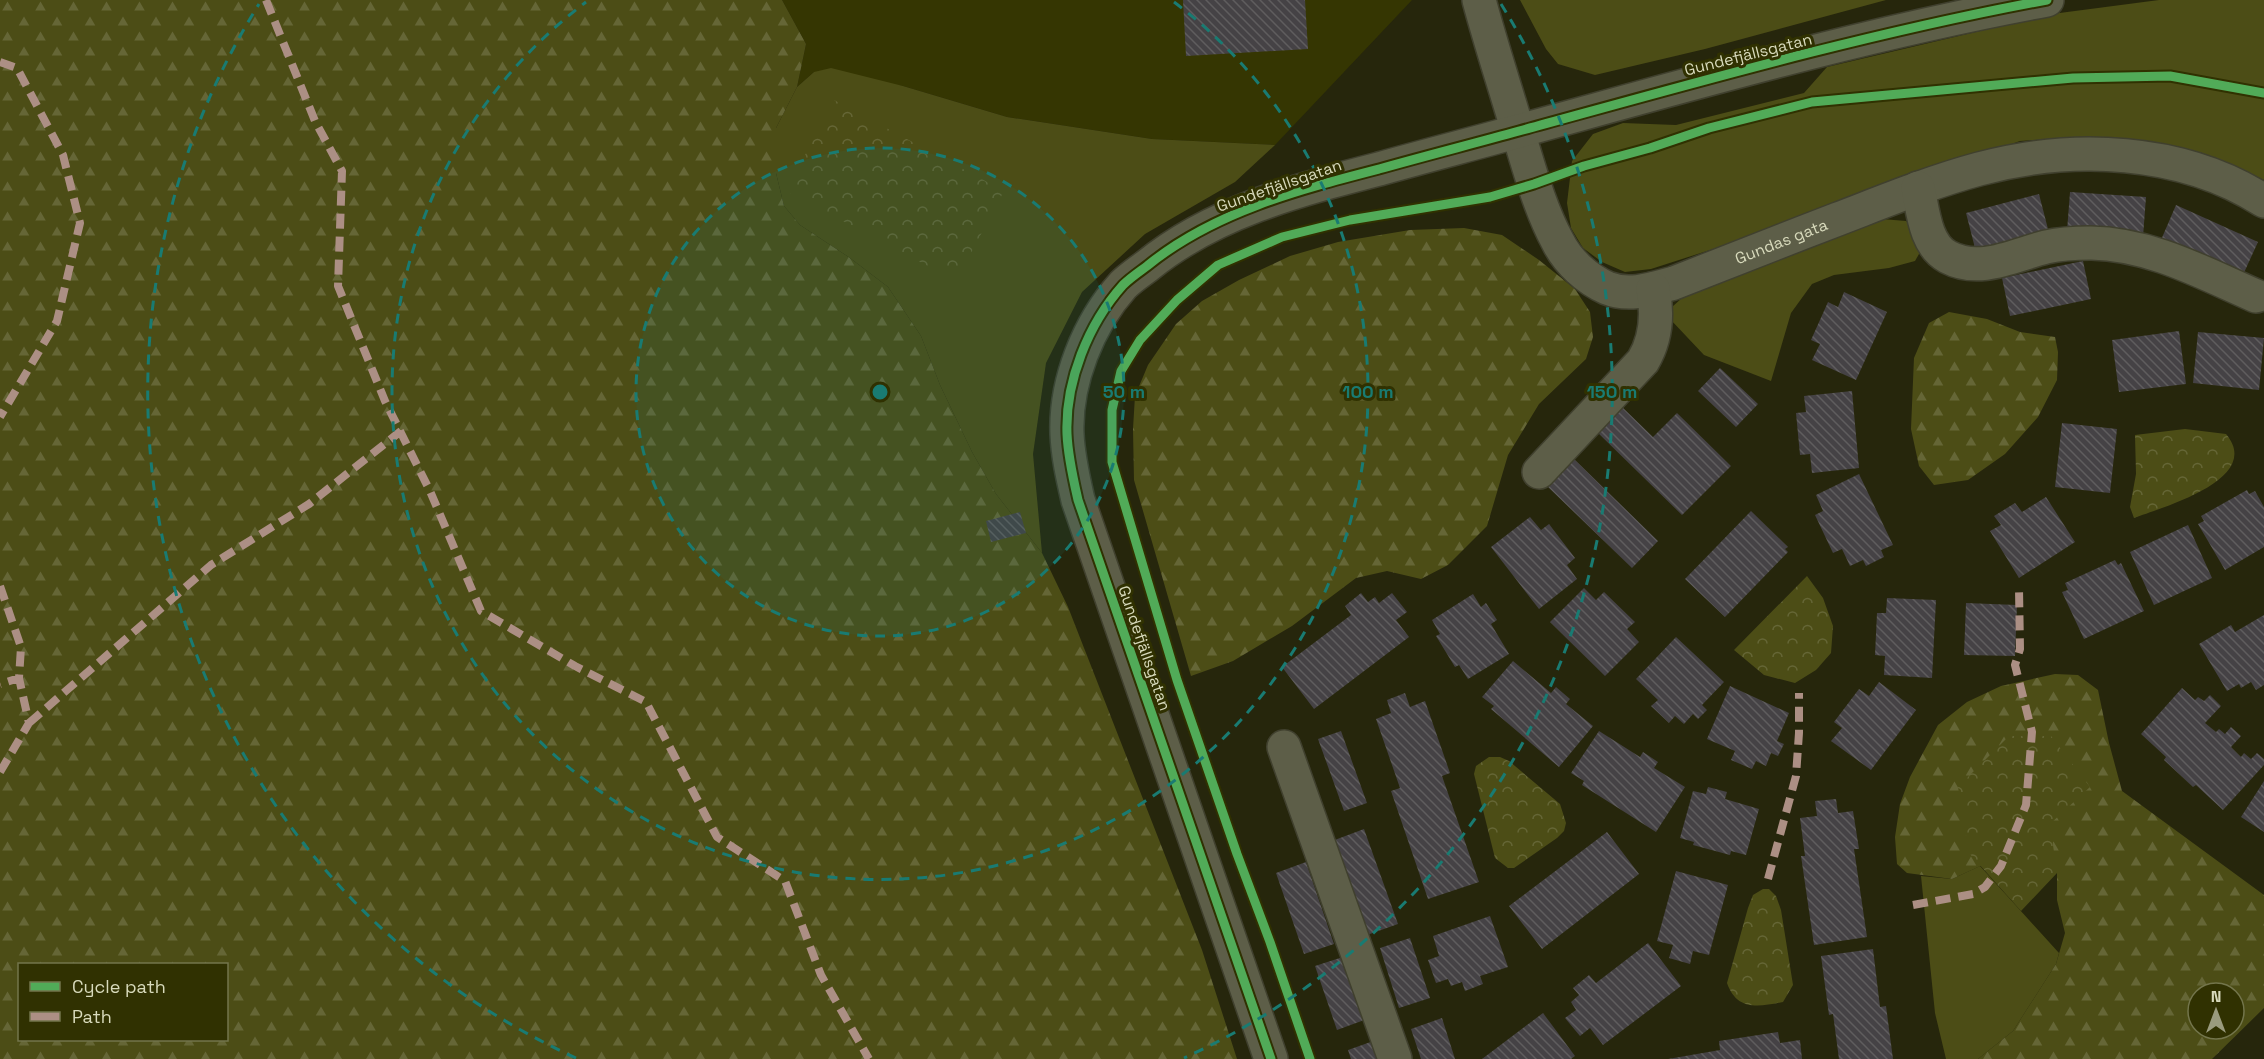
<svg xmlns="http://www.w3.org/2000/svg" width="2264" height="1059" viewBox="0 0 2264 1059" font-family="'Space Grotesk',sans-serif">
	<defs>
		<pattern id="forest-firs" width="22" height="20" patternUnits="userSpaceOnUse" patternTransform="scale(1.5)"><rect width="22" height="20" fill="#4c4d16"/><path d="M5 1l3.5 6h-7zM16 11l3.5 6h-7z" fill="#656636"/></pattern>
		<pattern id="park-crowns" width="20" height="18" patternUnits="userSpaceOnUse" patternTransform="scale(1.5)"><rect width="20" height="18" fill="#4c4d16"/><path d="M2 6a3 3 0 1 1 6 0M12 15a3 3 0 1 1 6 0" fill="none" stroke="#656636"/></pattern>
		<pattern id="building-back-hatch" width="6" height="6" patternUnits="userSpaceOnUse" patternTransform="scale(1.5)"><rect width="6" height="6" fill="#454245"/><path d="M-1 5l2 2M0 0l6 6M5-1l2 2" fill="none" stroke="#5f5d5e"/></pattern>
	</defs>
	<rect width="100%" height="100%" fill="#26260c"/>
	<!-- built -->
	<path fill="#353602" d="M782 0H1412L1275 145 1152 139 1007 117 903 86 814 72 797 87 806 44Z"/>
	<!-- green -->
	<path fill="#4c4d16" d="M1520 0H1886L1705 49 1595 75 1558 64 1546 49Z
		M2159 0H2264V180L2202 153 2140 141 2078 137 2020 141 1735 242 1651 269 1625 272 1602 262 1583 248 1571 228 1567 203 1572 161 1593 134 1623 123 1676 125 1804 93 1827 67 2052 14Z
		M831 68 903 86 1007 117 1152 139 1275 145 1235 182 1145 234 1082 292 1046 363 1033 454 1042 553 996 494 972 452 940 385 921 336 888 287 850 258 800 225 784 206 776 173V128L797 87 814 72Z
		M1882 219 1906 221 1917 231 1923 247 1915 261 1889 268 1834 275 1812 284 1791 313 1771 381 1704 355 1670 319 1672 307 1682 298Z
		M1980 866 2059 953 2056 964 2013 1031 1978 1059H1946L1935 1013 1921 876 1952 879Z"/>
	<!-- forest -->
	<path fill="url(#forest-firs)" fill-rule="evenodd" d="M0 0H782L806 44 797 87 776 128V173L784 206 800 225 850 258 888 287 921 336 940 385 972 452 996 494 1042 553 1068 607 1202 950 1237 1059H0ZM20 964H226V1040H20Z
		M1464 228 1502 235 1539 260 1575 289 1590 312 1593 337 1586 359 1539 404 1508 455 1487 526 1448 565 1421 579 1387 571 1356 578 1292 626 1233 661 1191 676 1134 480 1133 429 1135 396 1148 365 1176 324 1202 301 1239 280 1290 256 1338 242 1410 230Z
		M1949 312 1987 319 2020 332 2055 337 2058 352 2057 380 2038 417 2005 454 1968 480 1934 485 1919 466 1911 429 1914 358 1929 323Z
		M2055 674 2078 675 2098 690 2109 743 2122 791 2264 895V1008L2212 1059H1978L2013 1031 2056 964 2065 933 2057 900V873L2033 856 1989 862 1952 879 1907 873 1897 864 1895 837 1900 804 1910 777 1938 725 1967 702 2001 686ZM2198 993H2234V1029H2198Z"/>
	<!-- park -->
	<path fill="url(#park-crowns)" d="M834 100 1004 191 956 281 786 191Z
		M2185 429 2226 434C2264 479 2163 507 2134 518L2130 507 2136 474 2135 435Z
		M1807 576 1823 598 1833 626 1831 653 1816 670 1795 683 1764 675 1734 650Z
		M2009 736H2051L2090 787 2050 824 2057 873 2021 911 1969 853 1958 787Z
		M1489 757H1500L1509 761 1560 804 1566 823 1564 831 1557 838 1514 868H1508L1495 858 1474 774 1476 766Z
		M1763 889H1769L1776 896 1781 910 1793 985 1783 1002C1758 1007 1737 1011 1727 983L1748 908 1753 895Z"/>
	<!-- building -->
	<path fill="url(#building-back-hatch)" d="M1183 0H1305L1308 49 1186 56Z
		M2070 192 2146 197 2143 237 2067 231Z
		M2039 194 2049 233 1976 252 1966 213Z
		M2176 205 2258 242 2242 277 2161 240Z
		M2083 261 2091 299 2010 316 2002 278Z
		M1844 292 1887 312 1856 380 1812 360 1820 344 1811 340 1828 302 1838 307Z
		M2179 331 2186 384 2119 392 2112 340Z
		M2198 332 2264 338 2259 390 2193 383Z
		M1720 368 1758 404 1736 427 1698 391Z
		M1852 391 1859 468 1812 473 1810 454 1800 455 1796 413 1806 412 1804 396Z
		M1622 407 1653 437 1677 413 1731 466 1682 515 1597 432Z
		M2062 423 2117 429 2110 493 2055 487Z
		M1574 459 1658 541 1632 568 1547 486Z
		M1859 474 1893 545 1881 550 1884 557 1866 566 1863 560 1850 566 1842 549 1833 553 1815 515 1823 511 1816 495Z
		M2247 490 2249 494 2255 491 2264 507V547L2225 570 2198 524 2204 521 2201 516Z
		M2046 497 2075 542 2019 578 1990 531 2001 525 1994 516 2015 503 2022 512Z
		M1751 511 1788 547 1785 549 1788 552 1725 617 1685 579Z
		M1020 512 1026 533 991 542 986 521Z
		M1530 517 1541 530 1549 524 1575 558 1567 565 1577 579 1539 609 1491 547Z
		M2188 525 2212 578 2154 605 2130 552Z
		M2115 560 2118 565 2121 563 2144 611 2084 639 2062 592 2068 590 2065 583Z
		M1584 588 1596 600 1604 592 1635 622 1627 629 1639 642 1605 676 1550 622Z
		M1361 593 1368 602 1375 597 1379 603 1392 593 1407 612 1396 620 1409 637 1314 709 1282 667 1351 615 1345 606Z
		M1473 594 1481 607 1486 603 1497 620 1491 624 1509 654 1468 679 1459 665 1455 667 1436 636 1440 634 1432 620Z
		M1887 598 1936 600 1932 678 1884 675 1885 656 1875 655 1877 613H1886Z
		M1966 603 2017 605 2015 656 1964 655Z
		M2264 615V685L2256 690 2251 682 2241 688 2239 684 2227 691 2199 644 2231 625 2235 632Z
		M1676 637 1724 682 1702 705 1707 710 1698 719 1693 714 1684 724 1675 716 1669 723 1651 706 1658 700 1636 679Z
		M1513 661 1551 693 1556 687 1570 699 1566 704 1593 726 1559 767 1491 709 1494 706 1482 697Z
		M1879 682 1916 710 1871 770 1831 741 1842 728 1834 722 1859 689 1869 696Z
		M1730 686 1789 713 1777 741 1784 744 1778 756 1771 753 1766 766 1756 761 1752 769 1731 760 1735 751 1707 739Z
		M2182 688 2195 700 2198 697 2204 701 2210 695 2221 706 2205 723 2216 732 2219 729 2225 734 2231 727 2241 736 2231 747 2241 757 2244 753 2251 759 2257 753 2264 759V765L2223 810 2196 785 2193 787 2164 760 2166 757 2141 734Z
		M1405 693 1410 707 1425 701 1450 773 1442 776 1479 882 1428 899 1391 791 1400 788 1376 719 1391 713 1387 700Z
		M1341 731 1367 803 1344 811 1318 739Z
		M1599 731 1640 757 1643 752 1658 762 1654 768 1685 787 1656 832 1582 785 1584 781 1571 773Z
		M2264 781V832L2241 817Z
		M1708 787 1727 792 1725 799 1759 809 1746 855 1731 851 1730 855 1693 845 1694 842 1680 838 1693 791 1706 794Z
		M1836 799 1838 813 1853 811 1859 849H1854L1867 937 1814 945 1801 856H1805L1800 818 1817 816 1815 801Z
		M1364 829 1398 924 1367 935 1332 841Z
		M1607 832 1639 874 1542 949 1509 906Z
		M1306 862 1334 944 1304 954 1276 873Z
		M1676 871 1728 885 1709 955 1693 951 1690 964 1669 958 1673 945 1657 941Z
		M1490 916 1508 967 1480 976 1483 984 1465 991 1462 982 1451 986 1448 979 1436 983 1428 960 1439 956 1433 936Z
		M1410 938 1430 998 1399 1008 1380 948Z
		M1648 943 1681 986 1603 1045 1590 1028 1580 1036 1565 1018 1576 1010 1571 1002 1579 995 1573 988 1589 975 1596 983Z
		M1873 949 1880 1007 1886 1006 1893 1059H1839L1833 1014 1829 1015 1821 956Z
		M1346 956 1367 1019 1337 1030 1315 966Z
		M1543 1013 1575 1056 1571 1059H1482Z
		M1442 1018 1455 1059H1421L1411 1029Z
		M1778 1032 1780 1043 1800 1040 1802 1059H1668L1720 1050 1719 1041Z
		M1379 1039 1386 1059H1351L1348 1050Z"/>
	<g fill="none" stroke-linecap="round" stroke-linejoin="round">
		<!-- minor casing -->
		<g stroke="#40402e" stroke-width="36">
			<g id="minor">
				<path id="s1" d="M1479 0C1491 45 1506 90 1519 135 1530 171 1540 209 1558 242 1568 262 1587 279 1607 288 1629 297 1652 289 1674 283 1728 262 1783 240 1838 219 1885 201 1931 182 1979 169 2072 144 2182 148 2264 201"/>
				<path d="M1918 188C1923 211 1925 245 1948 257 1980 274 2014 255 2046 247 2059 244 2077 243 2091 243 2151 244 2203 273 2256 296"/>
				<path d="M1539 472 1643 361C1656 339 1658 314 1653 289"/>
				<path d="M1284 747 1395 1059"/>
				<path d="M1271 1059 1078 500C1073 478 1068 457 1067 434 1065 382 1088 324 1123 285 1130 278 1139 272 1147 266 1213 212 1298 190 1379 169 1425 156 1472 144 1519 131 1694 83 1868 33 2047 0"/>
			</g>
		</g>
		<!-- minor -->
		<use href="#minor" stroke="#5d5e48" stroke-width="33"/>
		<!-- quiet -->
		<path stroke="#ac8f84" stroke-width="8" stroke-dasharray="15 8" stroke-linecap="butt" d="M266 0 315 121 342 171 338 286 385 401 430 491 481 611 575 666 646 702 717 837 785 881 821 975 869 1059
			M0 62 17 68 63 155 80 223 57 321 0 417
			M0 586 21 647 19 678 0 684
			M29 723 211 565 309 504 401 431
			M0 772 29 723 19 678
			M1768 879 1796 776 1799 733V693
			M1913 905 1973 894 1985 887 2001 866 2026 805 2032 732 2015 665 2020 649 2019 589"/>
		<!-- cycleway casing -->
		<g stroke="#303101" stroke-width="13">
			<path id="cycleway" d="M1271 1059 1078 500C1073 478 1068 457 1067 434 1065 382 1088 324 1123 285 1130 278 1139 272 1147 266 1213 212 1298 190 1379 169 1425 156 1472 144 1519 131 1694 83 1868 33 2047 0
				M1310 1059 1270 942 1237 854 1177 680 1112 462V410L1121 371 1140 340 1177 300 1218 265 1282 237 1350 220 1490 197 1534 184 1584 166 1650 148 1709 128 1812 102 2073 78 2170 76 2264 93"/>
		</g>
		<!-- cycleway -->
		<use href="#cycleway" stroke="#51ab58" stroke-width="9"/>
	</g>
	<!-- distance rings -->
	<circle cx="880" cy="392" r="244" fill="#197b72" fill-opacity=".12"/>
	<g fill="none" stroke="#197b72" stroke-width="3" stroke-dasharray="10 8">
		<circle cx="880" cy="392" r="244"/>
		<path d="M1174 2A488 488 0 1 1 586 2"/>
		<path d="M576 1058A732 732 0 0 1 259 4M1501 4A732 732 0 0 1 1184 1058"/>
	</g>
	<g text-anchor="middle" stroke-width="6" stroke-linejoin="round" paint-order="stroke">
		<!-- street labels -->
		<g font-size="16" fill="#d8dabc" stroke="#303101">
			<text transform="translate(1748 54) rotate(-14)" y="6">Gundefjällsgatan</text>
			<text transform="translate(1279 185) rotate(-19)" y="6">Gundefjällsgatan</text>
			<text dy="6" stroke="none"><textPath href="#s1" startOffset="507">Gundas gata</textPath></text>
			<text transform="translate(1145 648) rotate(71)" y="6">Gundefjällsgatan</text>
		</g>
	</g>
	<circle cx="880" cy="392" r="9" fill="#197b72" stroke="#303101" stroke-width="3"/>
	<g font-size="18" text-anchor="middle" font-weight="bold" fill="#197b72" stroke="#303101" stroke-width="6" stroke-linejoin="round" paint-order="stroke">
		<text x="1124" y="398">50 m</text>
		<text x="1368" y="398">100 m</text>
		<text x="1612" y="398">150 m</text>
	</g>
	<!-- legend -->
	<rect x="18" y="963" width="210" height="78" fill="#303101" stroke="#73754c" stroke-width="1.5"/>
	<rect x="30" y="982" width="30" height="9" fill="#51ab58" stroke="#73754c" stroke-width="1.5"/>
	<text x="72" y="993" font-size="18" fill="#d8dabc">Cycle path</text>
	<rect x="30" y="1012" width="30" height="9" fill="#ac8f84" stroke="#73754c" stroke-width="1.5"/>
	<text x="72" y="1023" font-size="18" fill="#d8dabc">Path</text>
	<!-- north arrow -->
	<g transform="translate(2216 1011)"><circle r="28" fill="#303101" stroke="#73754c" stroke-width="1.5"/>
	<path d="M0-4.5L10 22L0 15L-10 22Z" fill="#9a9b7e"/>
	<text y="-9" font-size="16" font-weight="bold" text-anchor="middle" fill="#d8dabc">N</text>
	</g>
</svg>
